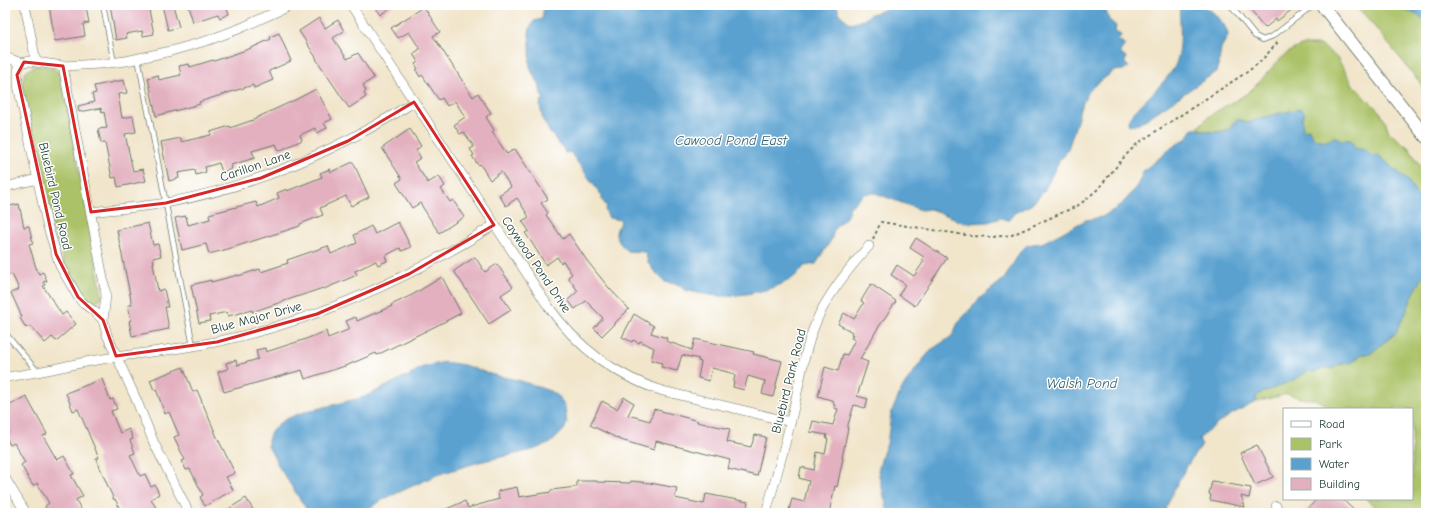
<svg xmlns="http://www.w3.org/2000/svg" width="1431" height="518" viewBox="0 0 1431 518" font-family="'Comic Neue',sans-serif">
	<rect width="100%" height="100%" fill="#fff"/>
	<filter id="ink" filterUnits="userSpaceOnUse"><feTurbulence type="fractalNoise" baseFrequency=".025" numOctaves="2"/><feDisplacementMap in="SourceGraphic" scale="8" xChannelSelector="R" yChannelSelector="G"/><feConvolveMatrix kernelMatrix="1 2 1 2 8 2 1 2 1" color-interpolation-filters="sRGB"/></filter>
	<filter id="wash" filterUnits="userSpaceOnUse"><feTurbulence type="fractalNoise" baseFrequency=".012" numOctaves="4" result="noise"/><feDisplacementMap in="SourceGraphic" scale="16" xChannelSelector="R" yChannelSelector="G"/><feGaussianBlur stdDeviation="0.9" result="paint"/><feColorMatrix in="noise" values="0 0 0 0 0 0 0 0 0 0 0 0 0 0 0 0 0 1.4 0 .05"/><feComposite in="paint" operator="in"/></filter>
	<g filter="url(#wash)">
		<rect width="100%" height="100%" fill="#f1e5ca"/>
		<!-- green -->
		<path fill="#abc267" stroke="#65804e" d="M1352 5H1400L1426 20V93L1418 80 1365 15Z
			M1305 45H1319L1325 48 1337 58 1354 86 1380 112 1386 123 1389 132 1409 148 1426 175V222L1422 214V208L1409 182 1378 155 1372 156 1360 149 1355 148 1351 140H1341L1335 136 1329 141 1315 139 1303 130 1302 118 1304 115C1298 114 1292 112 1286 112 1272 112 1254 127 1241 120L1233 123 1231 128C1220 132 1209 134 1198 128 1210 110 1235 104 1251 90 1268 75 1282 50 1305 45Z
			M34 66C45 66 55 66 61 76L102 294 101 299 93 302 85 298 78 290 65 266 51 222 22 83 25 72Z
			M1426 261V513H1382L1366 499H1412V409H1332L1323 403 1314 399H1305L1287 394 1256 402V395L1294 380 1308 371 1313 372 1325 368H1334L1338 365 1353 362 1362 354H1370L1397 332C1398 325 1402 321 1405 315 1408 309 1410 301 1413 295 1418 284 1427 276 1424 264Z"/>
		<!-- water -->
		<path fill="#5aa1d0" stroke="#3c6f82" d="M544 5H837L839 14 851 24 865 19 871 14 886 9 887 5H1095L1102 6 1105 9 1109 20 1116 26 1115 32 1121 35 1118 41 1122 42 1125 45 1121 50V54L1126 57 1125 63 1129 67 1123 70 1114 71 1090 89 1080 108 1078 118 1068 149 1064 156 1059 161 1044 191 1032 204 1013 214 1010 220H1007L1001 218 988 222 969 223 957 221 954 218 930 209 921 210 875 193 864 194 849 208C849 219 840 221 835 228 833 231 833 236 831 240 826 248 821 256 816 264L804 266C791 289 742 297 717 296 706 295 695 292 684 290L680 285 665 282 653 270 648 262 645 252 627 251C622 245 613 238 617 229 618 225 621 225 621 220L609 218 605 210 607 207 602 200V196L570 152 565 153 563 148 557 142 553 135 550 133 543 120 540 106 541 101 544 99C539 94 541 90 539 84 537 80 533 75 531 70 528 63 531 56 530 48 530 36 526 32 534 21L542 19Z
			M1179 5C1186 5 1193 4 1199 5 1210 6 1228 25 1228 36L1221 48 1218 70 1210 76 1139 124 1129 126 1128 121 1132 114C1144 101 1167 81 1175 66 1183 48 1180 24 1179 5Z
			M1400 5H1426V20L1402 7Z
			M1299 109 1302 110 1305 113 1302 118 1303 130 1309 129C1312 141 1326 145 1335 136L1341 140H1351L1355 148 1365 150 1372 156 1378 155 1409 182 1419 199 1422 208V214L1426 222V261L1424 264C1427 276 1418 284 1413 295 1410 301 1408 309 1405 315 1402 321 1397 325 1397 332L1370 354H1362L1353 362 1338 365 1334 368H1325L1313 372 1308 371 1294 380 1257 395 1256 402C1235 411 1215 424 1199 439L1202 445C1185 466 1174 488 1164 513H888L878 471 883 453 887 444 891 414 901 390 917 367 931 350 952 336 958 323 979 299 1004 279 1020 252 1026 246 1032 244 1042 243 1086 220 1102 217 1120 206 1130 195 1138 184 1143 171 1162 156 1168 150 1187 138 1193 129C1198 128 1200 130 1205 131 1212 133 1225 133 1231 128 1233 126 1234 122 1236 120H1241L1246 123 1252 122 1260 118Z
			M444 362 464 365 490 374 521 381 550 391 559 397 565 407 567 423 564 430 551 443 533 450 479 462 437 475 384 499 362 513H309L279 467 268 446V440L271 432 277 425 286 419 301 413 364 397 385 387 404 377 409 376 420 368Z"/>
		<g id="blocks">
			<!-- building -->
			<path fill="#e3b0c0" d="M49 5H81L82 8 86 7 89 23 83 24 85 36 55 41Z
				M110 5H148L154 34 143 36 142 31 126 34 127 38 116 40Z
				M162 5H173L179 27 168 30Z
				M188 5H226L229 14 220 18 218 14 193 22Z
				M373 5H394L380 15Z
				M1246 5H1298L1277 21 1276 19 1265 28Z
				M424 7 440 32 433 36 473 97 478 93 491 113 486 117 494 130 492 132 507 154 515 149 548 199 541 203 548 213 546 215 563 239 569 234 588 262 609 288 629 309 602 336 594 328 603 318 586 301 575 309 568 300 578 291 568 277 572 274 563 261 561 263 557 257 546 265 530 240 525 233 529 231 522 221 529 217 517 198 506 206 499 195 511 187 501 172 490 180 480 164 478 165 472 156 474 155 470 149 474 147 464 132 460 134 454 125 465 117 455 101 447 106 442 98 439 100 422 75 420 77 416 70 418 69 415 64 418 62 413 54 420 49 409 32 398 38 391 28Z
				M319 18 325 28 338 20 344 31 333 38 347 59 358 53 374 78 363 85 366 91 364 93 366 97 349 108 316 59H317L299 31Z
				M279 33 291 61 269 71 273 80 254 88 253 85 199 102 200 104 156 116 148 78 158 75 159 80 181 75 179 66 189 64 190 67 213 60 214 61 249 49 271 39 270 37Z
				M124 80 127 93 118 94 122 118 133 116 136 132 125 134 130 157 133 171 143 169 146 181 118 187 116 177 112 178 105 143H101L98 129 107 128 104 112 102 113 101 108 79 112 78 106 94 102 92 94 96 93 94 86Z
				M316 89 332 119 324 123 327 128 317 133 315 128 300 135 302 140 279 151 276 144 252 151 255 158 231 165 232 169 222 172 219 163 205 167 206 172 196 175 195 170 178 173 179 178 169 181 161 142 181 138V142L211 135 210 132 230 126V128L256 119V118L295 100Z
				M410 129 421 146 416 150 421 158 414 162 428 183 439 176 445 186 441 189 450 202 453 200 464 217 439 233 420 203 412 208 396 183 402 179 382 148Z
				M353 162 369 197 351 206 346 196 320 208 323 215 300 224V226L228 249 209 254 206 244 182 250 175 218 186 216 188 225 210 219 209 214 256 202 258 207 279 198 277 193 287 189V191L322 177 320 173 330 169 331 172Z
				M19 204 24 227 29 226 33 243 29 244 37 271 39 274 43 272 47 281 43 282 45 285 43 286 62 315 66 312 76 324 56 341 52 337 45 343 30 326 26 328 20 318 22 317 11 293 19 289 12 274 5 276V207Z
				M398 222 411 247 402 251 400 248 385 256 387 261 378 265 376 261 355 271 357 275 324 289 323 288 252 312V310L228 316 227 312 209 316 210 321 199 323 191 285 211 280V282L238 275V276L260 269 261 272 288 263 287 260 328 246 331 254 357 243 354 235 371 226 375 234Z
				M148 223 153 245 158 244 161 256 153 258 154 263H153L158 291 164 289 168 307H165L169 329 132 336 129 321 131 320 128 305H132L117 230Z
				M916 238 947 258 915 306 899 295 905 284 891 275 897 265 914 276 924 261 922 260 924 257 910 248Z
				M475 257 485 272 497 264 513 287 501 295 511 310 489 324 454 271Z
				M442 277 461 313 444 322 377 355 376 353 348 365 305 379 302 370 224 392 218 372 228 369 226 363 236 360 237 365 258 359 256 350 265 348 266 352 303 340 326 331 328 338 350 329 346 321 356 317 357 321 392 306 391 305 412 295Z
				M871 284 896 301 876 331 860 359 868 362 857 396 868 399 865 408 854 405 847 428H848L842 458H843L837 487 835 486 829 513H801L789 510 792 499 804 502 809 481 799 478 801 467 814 470 817 452 825 454 828 439 826 438 827 435 810 432 813 421 833 425 838 409 834 408 835 405 833 404 834 401 818 396 825 367 838 371 843 354 847 355 855 340 851 338 853 335 851 334 852 332 838 324 844 313 854 319 864 303 861 301Z
				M634 314 654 326 651 333 667 338 666 341 692 350 695 339 754 352 753 354 782 361 773 397 762 394 765 381 748 376 744 390 733 387 735 374 712 368 709 381 698 378 701 362 698 361 699 359 682 355 677 371 661 367 662 363 651 360 654 348 640 341 639 343 633 340 632 342 622 337Z
				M183 367 193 392 197 390 217 437 235 473 226 477 233 490 205 506 200 497 203 495 190 469 186 470 182 461 185 460 174 437 179 435 169 412 165 414 156 389 154 390 150 380Z
				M102 379 110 400 113 399 117 409 111 411 120 433 129 429 133 439 130 440 135 453 130 455 140 476 145 474 151 487 155 485 159 494 151 499 159 513H122L115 499 114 500 106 482 96 458H99L78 409 73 411 66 393Z
				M26 396 47 434 43 436 57 460 64 456 74 474 71 475 83 496 76 500 83 513H49L45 506 49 503 37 483 33 486 21 465 25 462 14 443 10 445 5 436 9 433 5 427V408Z
				M624 397 634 403 628 415 650 421 654 409 698 421 697 422 730 429 727 442 751 447 755 435 766 437 757 476 728 469 730 460 656 441 654 450 621 440 590 425 602 401 617 409Z
				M1257 445 1273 477 1255 485 1240 453Z
				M577 481H597V482L630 483 631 481 650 483 677 488 675 498 704 504 706 494 748 502 746 513H612V511L588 513H437L465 501 468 508 499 499 498 491 517 487 519 497 551 492V490L577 487Z
				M1212 481 1251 488 1249 498 1241 496 1245 507 1210 500 1211 495 1209 494Z
				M246 498 255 513H222Z
				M1317 499H1342L1357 513H1304Z"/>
		</g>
	</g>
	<g filter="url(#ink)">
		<use href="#blocks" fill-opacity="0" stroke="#687868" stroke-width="1"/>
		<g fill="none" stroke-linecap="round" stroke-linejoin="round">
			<!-- service casing -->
			<g stroke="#687868" stroke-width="6">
				<path id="service" d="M103 5 114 63
					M1230 5 1255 36 1263 40 1273 36 1313 5
					M138 58 193 346
					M5 333 37 371"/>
			</g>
			<!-- minor casing -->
			<g stroke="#687868" stroke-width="10">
				<path id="minor" d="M25 5 36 62
					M351 5 548 306C577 347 615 376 663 391L791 422
					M5 57 21 63 29 61 63 66 100 64 126 61 171 51 209 40 241 28 291 5
					M21 63 18 70V85L47 224 60 266 78 297 83 303 95 312 103 320
					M63 66 105 289 106 296 103 320 107 335 136 399 154 443 189 513
					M5 187 38 179
					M91 212C116 209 141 207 166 203 256 186 337 151 414 102
					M5 377C41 373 74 363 109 358 146 352 183 349 220 341 318 320 410 278 494 225
					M5 478 26 513
					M1276 506 1280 513
					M766 513C776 478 786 443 794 407 801 375 806 342 820 313 833 288 850 267 869 246"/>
			</g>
			<!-- tertiary casing -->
			<g stroke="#687868" stroke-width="14">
				<path id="tertiary" d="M1322 5 1426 137"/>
			</g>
			<!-- path -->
			<path stroke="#687868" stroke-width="2" stroke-dasharray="3 3" stroke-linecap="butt" d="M873 239 881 222 972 236 992 237 1012 235 1077 206 1084 201 1098 189 1125 156 1138 143 1247 72 1260 62 1278 42"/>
			<!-- service -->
			<use href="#service" stroke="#fff" stroke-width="4.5"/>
			<!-- minor -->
			<use href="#minor" stroke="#fff" stroke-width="9"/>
			<!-- tertiary -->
			<use href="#tertiary" stroke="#fff" stroke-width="12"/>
		</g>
	</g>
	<!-- marked area -->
	<path fill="none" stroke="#d62828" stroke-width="3" stroke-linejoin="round" d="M24 62 63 66 91 212 166 203 261 178 348 141 414 102 494 225 409 274 317 314 217 342 116 356 103 320 78 297 56 254 17 75Z"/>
	<g text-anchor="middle" stroke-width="3" stroke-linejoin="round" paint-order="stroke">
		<!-- street labels -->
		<g font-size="13" fill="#1f3d34" stroke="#fff">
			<text transform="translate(255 165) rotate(-19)" y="5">Carillon Lane</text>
			<text transform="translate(56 196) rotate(77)" y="5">Bluebird Pond Road</text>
			<text transform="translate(537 264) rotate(56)" y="5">Caywood Pond Drive</text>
			<text transform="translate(256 317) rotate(-15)" y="5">Blue Major Drive</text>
			<text transform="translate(788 381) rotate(-76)" y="5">Bluebird Park Road</text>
		</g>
		<!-- water labels -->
		<g font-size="14" font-style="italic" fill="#34606b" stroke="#fff">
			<text x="731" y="145">Cawood Pond East</text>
			<text x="1082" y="388">Walsh Pond</text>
		</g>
	</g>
	<!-- margin -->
	<rect width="1431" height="518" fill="none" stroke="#fff" stroke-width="20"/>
	<!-- legend -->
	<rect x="1283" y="408" width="130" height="92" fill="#ffffff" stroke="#a5b1ae"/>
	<rect x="1291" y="421" width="20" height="6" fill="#ffffff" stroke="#a5b1ae"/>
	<text x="1319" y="428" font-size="12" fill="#1f3d34">Road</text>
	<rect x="1291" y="438" width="20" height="12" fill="#abc267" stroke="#a5b1ae"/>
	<text x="1319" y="448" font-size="12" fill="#1f3d34">Park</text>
	<rect x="1291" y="458" width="20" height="12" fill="#5aa1d0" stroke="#a5b1ae"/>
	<text x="1319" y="468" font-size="12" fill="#1f3d34">Water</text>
	<rect x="1291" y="478" width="20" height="12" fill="#e3b0c0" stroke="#a5b1ae"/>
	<text x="1319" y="488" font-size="12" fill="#1f3d34">Building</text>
</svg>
